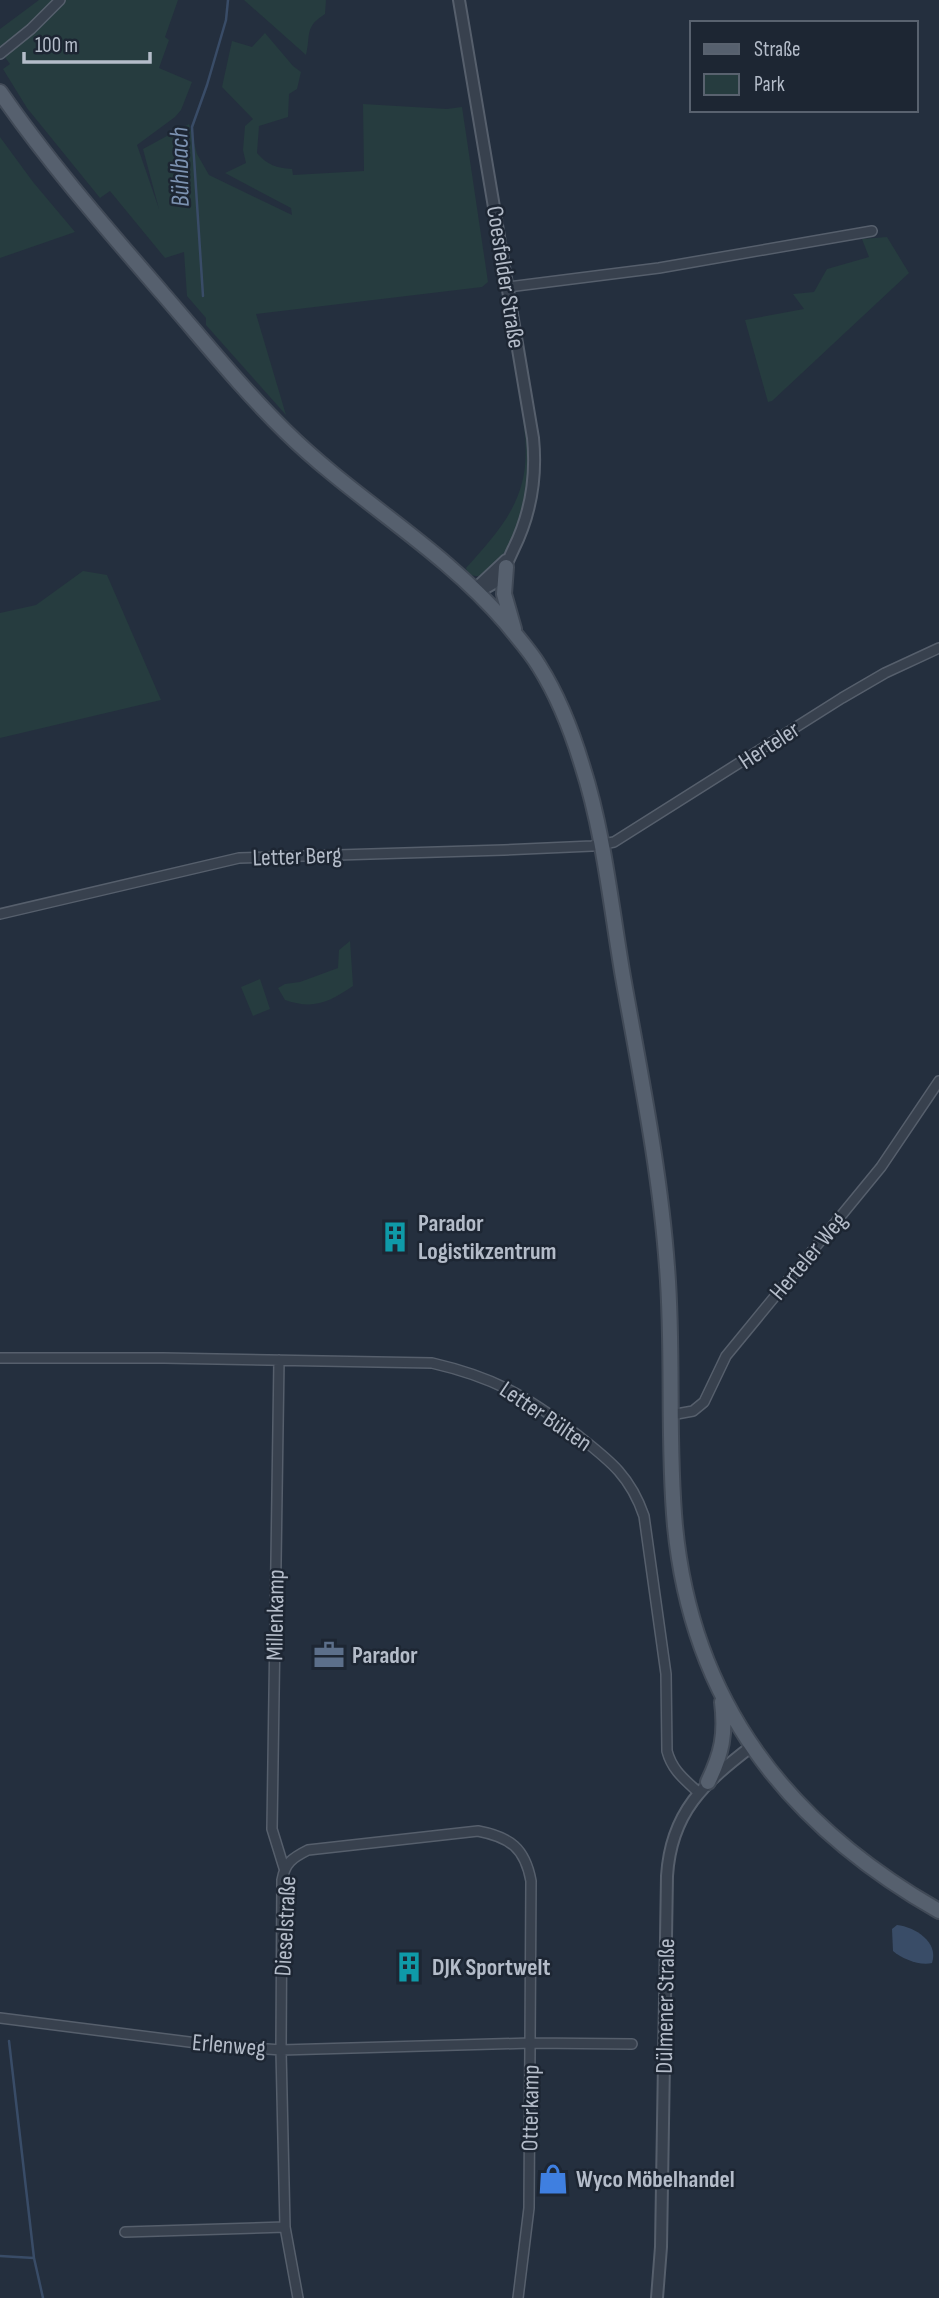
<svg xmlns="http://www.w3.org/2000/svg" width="939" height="2298" viewBox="0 0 939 2298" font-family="'Sofia Sans Condensed',sans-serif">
	<rect width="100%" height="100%" fill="#242f3e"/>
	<!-- green -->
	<path fill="#263c3f" d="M39 0H53L34 20 0 48V29Z
		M65 0H178L165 37 169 40 159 68 192 82 181 110 175 117 137 145 159 209 143 149 189 124 197 154 209 175 292 215 291 208 225 173 246 163 243 150 245 126 253 119 222 87 232 41 252 47 265 33 293 66 301 72 297 89 289 94 288 117 259 126 257 153C267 165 277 168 292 169L293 175 364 171 363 104 447 109 462 107 488 282 482 287 256 314 286 415 206 325V318L187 296 184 252 165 258 110 191 100 198 27 108 3 69 10 64 4 56 24 41Z
		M244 0H326L325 14C304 27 311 35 306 55Z
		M0 137 33 182 75 232 0 258Z
		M887 237 909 273 772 401 768 402 745 320 804 309 793 294 814 292 827 269 869 257 862 239Z
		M523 420H524C534 470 530 530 491 568 483 576 478 579 468 573L466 568C511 518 534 490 523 420Z
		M83 571 107 575 161 700 0 738V613L36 605Z
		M350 941 353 986C329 1002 314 1010 285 1000L278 988 285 984 300 982 338 968 339 950Z
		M260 979 270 1009 253 1016 241 987Z"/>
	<!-- water -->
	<path fill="#394c67" d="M897 1925C915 1927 939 1942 932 1963 920 1966 902 1959 893 1951L892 1929Z"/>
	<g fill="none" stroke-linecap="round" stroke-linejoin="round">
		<!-- stream -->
		<path stroke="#394c67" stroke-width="2.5" d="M203 296 192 127 207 85 226 20 228 0
			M9 2041 34 2258
			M0 2256 34 2258 43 2298"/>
		<!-- minor casing -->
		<g stroke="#565f6c" stroke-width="12">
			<path id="minor" d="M0 54 31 29 60 0
				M508 287 659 268 872 231
				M0 914 239 858 504 850 592 846 614 842 842 698 885 673 939 648
				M0 1358H164L432 1363C493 1377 527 1396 576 1434 609 1460 630 1475 644 1516L666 1674 667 1751C672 1770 684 1779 698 1792
				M279 1360 272 1829 284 1868
				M671 1415 693 1411 704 1402 726 1356 881 1167 939 1081
				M0 2018 213 2045 281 2050 531 2043 632 2044
				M125 2232 285 2227
				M298 2298 285 2227 281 2050 282 1880C285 1863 292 1858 308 1850L478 1831C510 1837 525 1848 531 1881L529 2208 518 2298"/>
		</g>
		<!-- tertiary casing -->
		<g stroke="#565f6c" stroke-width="14">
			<path id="tertiary" d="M459 0 533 438C537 478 531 514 513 550 504 569 499 589 474 590
				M474 590 506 560
				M657 2298 661 2247 667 1876C671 1812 704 1783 752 1746"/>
		</g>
		<!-- primary casing -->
		<g stroke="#414a57" stroke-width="18">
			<path id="primary" d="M0 92C49 163 107 229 163 294 203 340 242 389 286 432 355 500 442 548 506 623 517 637 530 651 539 666 558 696 572 732 582 765 604 833 611 907 623 977 640 1073 660 1170 667 1267 674 1353 667 1440 675 1526 692 1703 788 1825 939 1911
				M506 567 504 594 514 629
				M708 1782C722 1753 726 1734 722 1702"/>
		</g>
		<!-- minor -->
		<use href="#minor" stroke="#38414e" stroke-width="9"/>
		<!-- tertiary -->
		<use href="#tertiary" stroke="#38414e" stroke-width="10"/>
		<!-- primary -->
		<use href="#primary" stroke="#56606e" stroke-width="14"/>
	</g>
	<!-- icons -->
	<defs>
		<g id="building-bare" transform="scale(2.415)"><path d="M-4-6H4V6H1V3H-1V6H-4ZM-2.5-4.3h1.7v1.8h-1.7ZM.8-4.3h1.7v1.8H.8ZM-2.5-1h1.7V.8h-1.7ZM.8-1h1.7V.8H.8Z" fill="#0f9aa8" stroke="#1d2633" stroke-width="2.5" paint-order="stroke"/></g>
		<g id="office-bare" transform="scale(2.415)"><path d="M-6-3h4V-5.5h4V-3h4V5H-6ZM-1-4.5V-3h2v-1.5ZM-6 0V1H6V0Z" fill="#5c6f8a" stroke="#1d2633" stroke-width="2.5" paint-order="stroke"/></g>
		<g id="shop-bare" transform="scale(2.415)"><path d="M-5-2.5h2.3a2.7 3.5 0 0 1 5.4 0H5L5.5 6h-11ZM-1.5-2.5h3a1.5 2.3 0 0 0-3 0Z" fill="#3f7fe0" stroke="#1d2633" stroke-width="2.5" paint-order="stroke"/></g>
	</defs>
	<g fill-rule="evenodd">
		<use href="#building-bare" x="395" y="1237"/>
		<use href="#office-bare" x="329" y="1655"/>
		<use href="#building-bare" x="409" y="1967"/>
		<use href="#shop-bare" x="553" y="2179"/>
	</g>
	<g text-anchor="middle" stroke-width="5" stroke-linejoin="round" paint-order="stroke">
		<!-- street labels -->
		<g font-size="24" fill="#b4bcc9" stroke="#1d2633">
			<text transform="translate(506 277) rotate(81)" y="8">Coesfelder Straße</text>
			<text transform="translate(769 745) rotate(-33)" y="8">Herteler</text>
			<text transform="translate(297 856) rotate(-2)" y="8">Letter Berg</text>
			<text transform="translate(808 1256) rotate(-50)" y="8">Herteler Weg</text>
			<text transform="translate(546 1416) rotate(34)" y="8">Letter Bülten</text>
			<text transform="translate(275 1615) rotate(-89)" y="8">Millenkamp</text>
			<text transform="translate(285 1926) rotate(-87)" y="8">Dieselstraße</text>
			<text transform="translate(665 2006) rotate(-89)" y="8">Dülmener Straße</text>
			<text transform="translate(229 2045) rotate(5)" y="8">Erlenweg</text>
			<text transform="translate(530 2108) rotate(-89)" y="8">Otterkamp</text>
		</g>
		<!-- poi labels -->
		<g font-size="24" font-weight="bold" fill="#b4bcc9" stroke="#1d2633" text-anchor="start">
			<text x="418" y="1231">Parador<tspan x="418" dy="28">Logistikzentrum</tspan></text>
			<text x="352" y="1663">Parador</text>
			<text x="432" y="1975">DJK Sportwelt</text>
			<text x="576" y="2187">Wyco Möbelhandel</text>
		</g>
		<!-- water labels -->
		<g font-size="26" font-style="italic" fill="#7c92b1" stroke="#1d2633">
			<text transform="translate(179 167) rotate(-91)" y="9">Bühlbach</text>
		</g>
	</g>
	<!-- legend -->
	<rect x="690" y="21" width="228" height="91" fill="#1d2633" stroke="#59626f" stroke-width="2"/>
	<rect x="704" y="44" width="35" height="10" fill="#56606e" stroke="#59626f" stroke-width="2"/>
	<text x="754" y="56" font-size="21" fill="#b4bcc9">Straße</text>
	<rect x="704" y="74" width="35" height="21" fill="#263c3f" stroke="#59626f" stroke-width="2"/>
	<text x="754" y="91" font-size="21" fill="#b4bcc9">Park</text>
	<!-- scale -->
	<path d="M24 52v10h126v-10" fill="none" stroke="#b4bcc9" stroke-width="3.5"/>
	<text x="35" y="52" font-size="21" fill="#b4bcc9" stroke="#1d2633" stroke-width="5" paint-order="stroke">100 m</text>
</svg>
